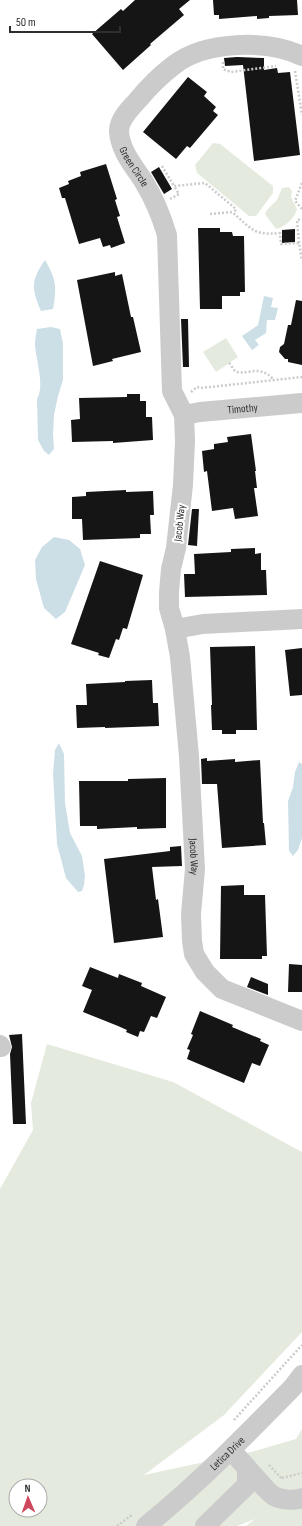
<svg xmlns="http://www.w3.org/2000/svg" width="302" height="1526" viewBox="0 0 302 1526" font-family="'Sofia Sans Condensed',sans-serif">
	<rect width="100%" height="100%" fill="#fff"/>
	<!-- green -->
	<path fill="#e5eade" fill-rule="evenodd" d="M213 143 220 144 273 186V193L256 216H249L197 173 195 165Z
		M289 187 292 191 291 197 297 209C295 218 285 227 276 229L265 214 267 210 277 200 282 188Z
		M226 338 238 357 216 372 203 352Z
		M47 1044 173 1082 302 1152V1332L224 1415 144 1475 251 1452 296 1439 302 1429V1526H246L255 1519 237 1526H0V1189L33 1130 31 1103ZM16 1486H40V1510H16Z"/>
	<!-- water -->
	<path fill="#ccdfe7" d="M45 260C56 279 57 286 53 309L41 311C31 288 31 280 45 260Z
		M264 296 273 298 271 307 278 308 275 320H267L266 333 255 340 259 345 252 350 242 336 258 325Z
		M51 327 60 329 63 344V380L58 396 54 415 53 434 54 449 49 455 44 451 38 440 37 399C45 386 36 360 35 345 35 340 36 334 37 329Z
		M54 537 69 540 80 549 85 565 65 612 56 619 44 608 36 579 35 560 42 547Z
		M59 743 64 754 65 803 70 833 82 856 85 876 84 885 82 891 78 892 66 878 57 844 53 774 55 750Z
		M299 762 302 764V838L298 850 293 856 289 851 288 801 293 787 295 772Z"/>
	<!-- building -->
	<path fill="#151515" d="M135 0H190L179 9 184 15 150 44 151 45 123 70 92 34 121 9 123 11Z
		M213 0H297L298 15 269 16V18L257 19V16L219 19V15H214Z
		M237 57 264 58V70L277 68 278 73 290 72 300 155 254 161 243 65 225 66 224 58Z
		M188 77 207 92 204 96 216 107 213 111 218 115 190 148 187 146 176 159 143 132Z
		M106 164 117 199 115 200 120 216 117 217 125 243 111 248 110 245 103 247 100 238 79 244 65 198H62L59 188 69 184 68 181 81 176 80 172Z
		M159 167 172 189 164 194 151 172Z
		M198 228H220V232H232L233 236H244L245 292H240V296H222V309H200Z
		M295 229V242L282 243V230Z
		M115 272V276L122 274 131 317H133L141 352 112 359 113 361 93 366 77 280Z
		M296 300 302 301V365L288 362V359H285L279 352 280 347 284 344 288 325H291Z
		M181 319H188L189 367H183Z
		M127 394H140V401H146V417H152L153 440 113 443V441L72 442 71 420 80 419 79 398 127 397Z
		M251 434 256 471H255L257 488H254L258 516 235 519 233 508 212 511 207 471 204 472 202 451 214 449V444L228 442 227 437Z
		M126 490V492L153 491 154 515H150L151 534H140V538L83 540 82 519H72V497L86 496V492Z
		M192 509H199L197 546 188 545Z
		M255 548V554L261 553V570H266L267 595 185 597 184 574H195L194 554 231 552V549Z
		M100 561 143 575 127 629 123 628 119 640 116 639 109 658 98 655 99 653 71 644Z
		M255 646 257 730H236V734H222V730H212L211 705H212L210 647Z
		M302 648V695L290 696 285 650Z
		M152 680 153 703H158L159 726 105 728V727L77 728 76 705H87L86 684 125 682V681Z
		M207 758V761L235 759V762L260 760 263 823H264L266 845 222 848 217 784H202L201 759Z
		M166 778V828L137 829V827L97 829V826H80L79 781H128V779Z
		M181 846 182 866 152 867 156 900 158 899 163 937 114 943 104 859 170 851V847Z
		M244 885V895H265L267 956H262V959H220L221 886Z
		M289 964 302 965V992H288Z
		M90 967 118 978 119 974 142 983 141 986 166 997 157 1018 151 1016 144 1032 140 1031 138 1037 126 1032 127 1030 118 1026 83 1012 92 990 82 986Z
		M251 977 268 984V995L247 987Z
		M200 1011 233 1025 232 1027 261 1039 260 1041 269 1045 260 1066 252 1063 244 1083 187 1059 190 1050 187 1049 193 1035 191 1034Z
		M22 1034 26 1124H13L10 1054 12 1047 9 1035Z"/>
	<g fill="none" stroke-linecap="round" stroke-linejoin="round">
		<!-- path -->
		<path stroke="#cbcbcb" stroke-width="2.5" stroke-dasharray="2 2" stroke-linecap="butt" d="M223 62V69L231 72 276 66
			M295 71 302 115
			M162 166 174 186
			M302 183 295 201 302 209
			M170 199 179 194 174 186 205 183 236 209 234 213
			M210 214 232 212C251 228 253 236 280 233L281 244 299 243 302 260
			M299 243 297 220 302 219
			M229 363C231 365 233 369 235 371 244 377 259 363 273 379
			M191 392 197 387 201 388 302 377
			M234 1420 302 1345
			M269 1465 282 1479
			M282 1478 302 1473
			M117 1526 133 1514"/>
		<!-- minor -->
		<g stroke="#cbcbcb" stroke-width="20">
			<path id="s1" d="M302 56C267 39 205 41 174 65 162 74 147 89 137 101 130 109 119 119 119 131 120 151 134 166 144 182 155 200 161 215 167 235L172 391 184 415 185 441 183 485 176 548 171 569 169 592V608L175 629 180 657 189 756 195 869 191 914 192 941 194 954 205 972 222 989 302 1021"/>
			<path id="s2" d="M184 415 200 412 302 403"/>
			<path d="M175 629 203 624 302 619"/>
			<path d="M0 1045 1 1047"/>
			<path d="M247 1468C253 1474 268 1493 274 1496 281 1500 294 1501 302 1498"/>
			<path id="s3" d="M146 1526C199 1483 246 1435 293 1387L302 1375"/>
			<path d="M205 1526 247 1485V1468L231 1450"/>
		</g>
	</g>
	<g text-anchor="middle" stroke-width="4" stroke-linejoin="round" paint-order="stroke">
		<!-- street labels -->
		<g font-size="11" fill="#2e2e2e" stroke="#fff">
			<text dy="4" stroke="none"><textPath href="#s1" startOffset="260">Green Circle</textPath></text>
			<text dy="4" stroke="none"><textPath href="#s2" startOffset="59">Timothy</textPath></text>
			<text transform="translate(179 523) rotate(-84)" y="4">Jacob Way</text>
			<text dy="4" stroke="none"><textPath href="#s1" startOffset="964">Jacob Way</textPath></text>
			<text dy="4" stroke="none"><textPath href="#s3" startOffset="109">Letica Drive</textPath></text>
		</g>
	</g>
	<!-- north arrow -->
	<g transform="translate(28 1498) rotate(358)"><circle r="19" fill="#ffffff" stroke="#ababab"/>
	<path d="M0-3L7 15L0 10L-7 15Z" fill="#cf475d"/>
	<text y="-6" font-size="11" font-weight="bold" text-anchor="middle" fill="#2e2e2e">N</text>
	</g>
	<!-- scale -->
	<path d="M10 26v6h110v-6" fill="none" stroke="#2e2e2e" stroke-width="2"/>
	<text x="16" y="26" font-size="12" fill="#2e2e2e" stroke="#ffffff" stroke-width="3" paint-order="stroke">50 m</text>
</svg>
